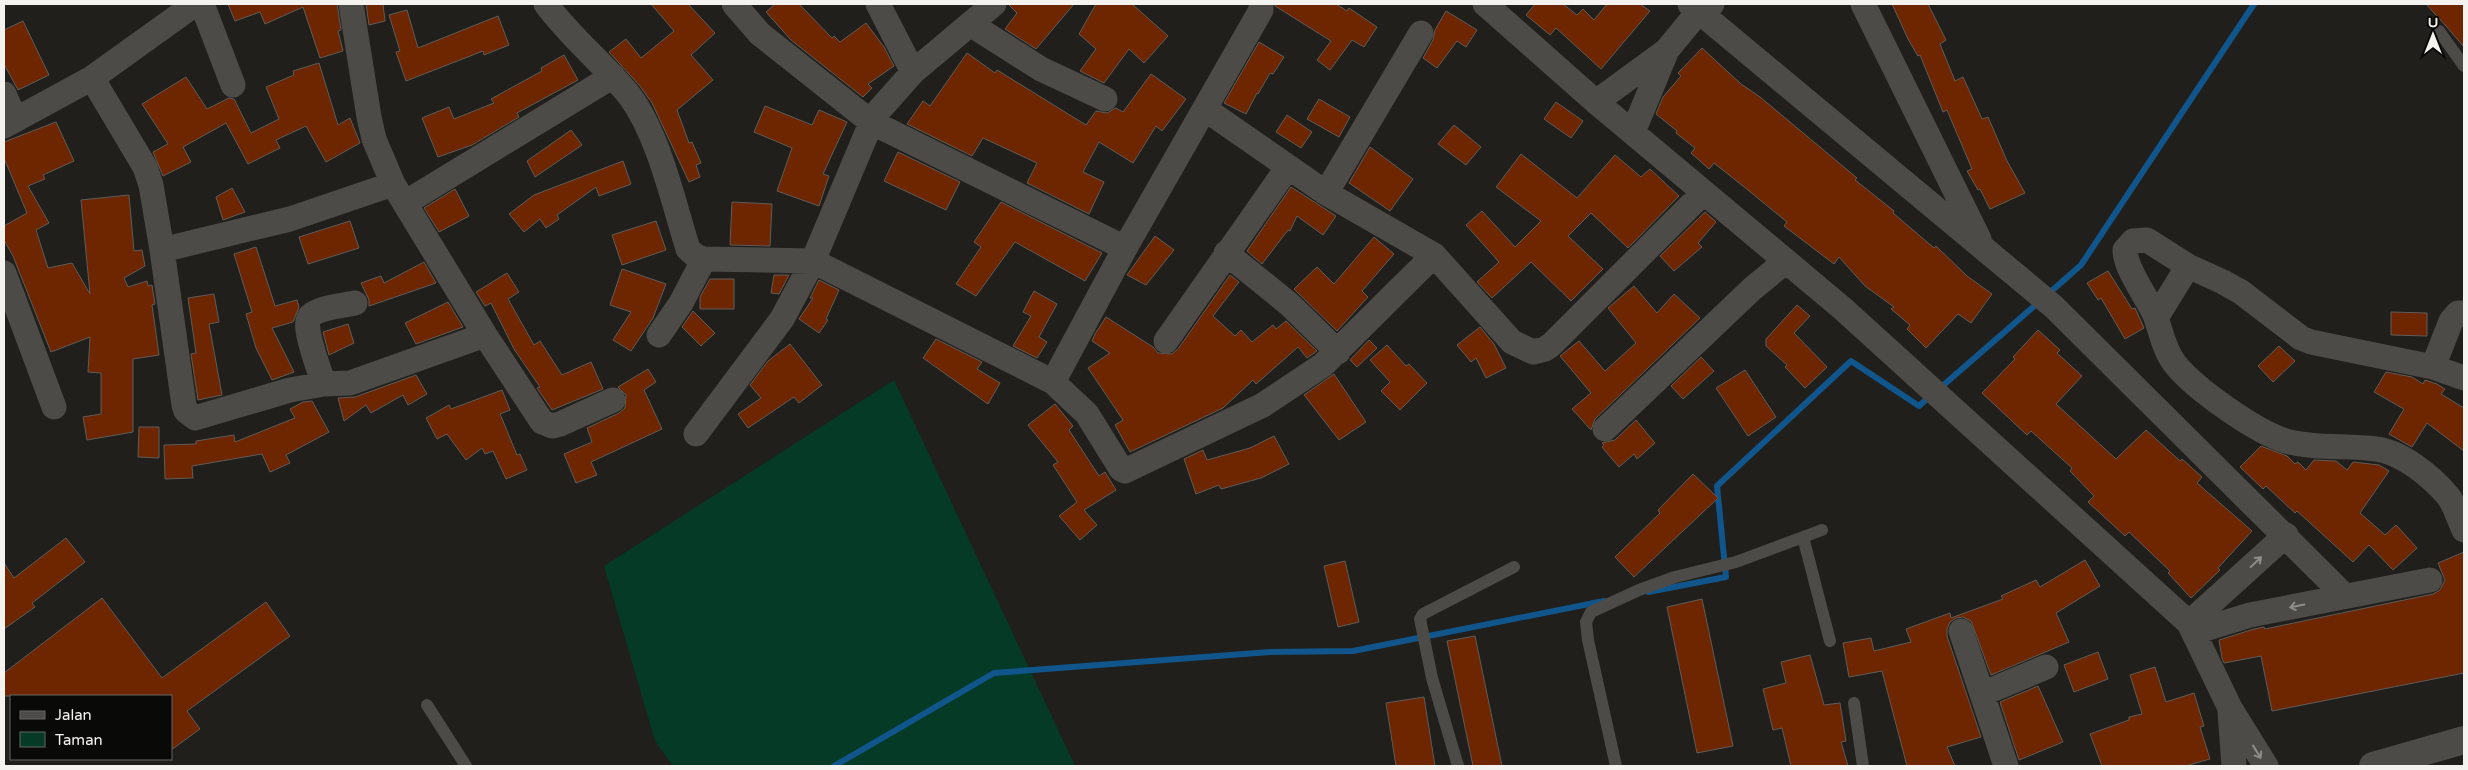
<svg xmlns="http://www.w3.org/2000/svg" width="2468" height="770" viewBox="0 0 2468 770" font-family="'Varela Round',sans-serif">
	<rect width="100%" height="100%" fill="#201f1b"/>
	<!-- green -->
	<path fill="#053a27" d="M894 380 1075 766H673L655 741 604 566Z"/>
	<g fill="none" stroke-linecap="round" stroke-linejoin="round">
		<!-- stream -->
		<path stroke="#10568c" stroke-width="6" d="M2047 295 2081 265 2254 4
			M1939 389 2039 302
			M1648 592 1726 577 1717 486 1851 361 1919 406 1931 395
			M834 766 994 673 1270 652 1353 651 1604 601"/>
	</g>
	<!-- building -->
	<path fill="#6d2600" stroke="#605c5a" d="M228 4H337L341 30 338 31 343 51 320 58 303 7 265 24 260 12 235 21Z
		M366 4H383L385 21 369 25Z
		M651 4H688L715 33 691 55 713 80 677 110 689 143 692 142 701 163 696 165 700 177 689 182 652 103 640 86 609 52 626 39 641 58 674 31Z
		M775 4H799L832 38 834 36 840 42 866 23 884 47 894 66 868 84 872 88 863 97 791 40 766 12Z
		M1008 4H1074L1036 49 1005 29 1017 13Z
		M1096 4H1132L1168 36 1144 63 1129 49 1104 83 1080 71 1096 49 1079 34Z
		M1275 4H1336L1347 11 1349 8 1377 27 1364 47 1352 40 1330 70 1317 60 1331 41 1275 6Z
		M1535 4H1563L1577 15 1583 9 1594 20 1607 4H1640L1650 11 1601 69 1556 28 1550 35 1526 15Z
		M1892 4H1928L1946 40 1940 44 1955 81 1963 77 1982 119 1988 117 2007 161 2025 193 1990 209 1980 189 1978 190 1967 171 1972 169 1947 110 1943 112 1920 55 1918 56 1908 39Z
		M2426 4H2464V47L2446 26Z
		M407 10 418 48 498 16 509 45 484 55 483 51 406 81 396 52 400 51 389 15Z
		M1446 11 1477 30 1466 47 1457 41 1437 68 1423 58 1433 40 1435 30Z
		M23 21 49 75 18 90 4 64V30Z
		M1259 42 1284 57 1273 74 1270 73 1258 94 1257 93 1246 114 1224 103Z
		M1702 48 1741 84 1760 97 1857 178 1855 180 1894 211 1893 213 1934 248 1936 246 1967 276 1992 294 1971 323 1958 314 1926 348 1907 329 1910 325 1891 309 1894 307 1865 286 1839 257 1834 264 1784 226 1787 222 1743 186 1714 163 1709 169 1691 153 1695 148 1676 133 1677 131 1656 114 1663 97 1681 76 1678 73Z
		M967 53 995 73 997 70 1086 125 1096 111 1107 113 1116 108 1123 112 1151 74 1186 99 1162 131 1156 126 1133 163 1099 142 1083 172 1104 182 1089 214 1027 183 1037 163 983 138 972 156 907 124 923 101 930 106Z
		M564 55 578 80 517 113 519 117 472 145 438 157 422 118 449 107 454 119 494 103 491 99 542 71 541 68Z
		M319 63 338 125 350 118 360 143 326 162 306 126 276 140 280 148 248 164 226 123 183 147 191 162 163 176 153 152 168 144 142 104 186 77 207 109 229 98 234 99 251 133 279 119 266 87 294 75 293 71Z
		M1319 99 1350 117 1339 137 1307 119Z
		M1556 102 1583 121 1571 138 1544 119Z
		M765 106 812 125 819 110 847 122 823 174 829 176 819 206 777 191 792 148 754 132Z
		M1287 115 1312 132 1301 148 1276 132Z
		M56 122 74 161 43 175 45 179 28 186 49 223 36 230 48 268 72 263 90 294 81 200 129 195 134 251 142 250 145 266 124 278 128 287 147 281 148 286 152 285 155 304 152 305 159 355 133 359V432L87 440 83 417 101 414V373L88 372 90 337 51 352 13 256 4 240V226L27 213 4 158V142Z
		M1454 125 1481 147 1466 165 1438 144Z
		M571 130 582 145 535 177 527 161Z
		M1370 147 1413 179 1390 211 1349 183Z
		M898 152 960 182 946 210 884 181Z
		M1521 154 1577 198 1615 155 1641 177 1650 169 1679 196 1628 248 1591 213 1568 236 1603 269 1571 301 1531 262 1492 298 1477 282 1499 262 1466 225 1482 211 1515 247 1541 221 1496 187Z
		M623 161 631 184 599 196 596 187 557 215 559 219 546 228 540 219 524 232 509 214 534 195Z
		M1291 187 1336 216 1323 235 1297 216 1290 231 1288 230 1262 264 1247 251Z
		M232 188 245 212 223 220 216 197Z
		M455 189 469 216 439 232 424 208Z
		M732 202 772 204 770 246 730 245Z
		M1001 202 1102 253 1085 281 1015 242 976 296 956 284 981 247 974 242Z
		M1705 212 1716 222 1698 243 1702 247 1674 271 1660 256Z
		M350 221 359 248 308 264 299 237Z
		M656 221 666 250 622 265 612 235Z
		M1155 236 1174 250 1146 285 1127 275Z
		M1374 237 1394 254 1362 291 1368 297 1337 331 1294 289 1317 267 1334 284Z
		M256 247 275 306 297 300 299 307 293 322 272 328 294 372 272 380 256 348 246 314 252 312 234 254Z
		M424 262 436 283 369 306V300L361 283 381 276 384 283Z
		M622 269 666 284 653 318 631 351 613 340 631 312 610 305Z
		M2108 271 2132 309 2135 308 2144 328 2125 339 2101 298 2098 300 2087 283Z
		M507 273 519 292 508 299 534 345 540 341 562 375 591 362 603 389 552 410 537 388 540 387 514 349 491 303 485 306 476 292Z
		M774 275H789L779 294 771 293Z
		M1230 275 1239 282 1213 316 1235 336 1241 330 1252 342 1273 325 1276 329 1286 321 1317 351 1307 358 1298 347 1256 384 1253 380 1223 408 1130 452 1115 425 1123 420 1088 368 1110 353 1092 341 1095 334 1106 317 1153 347 1158 353 1172 354 1178 349Z
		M710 279H734V309H700V297Z
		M819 280 839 290 826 319 828 320 819 333 799 319 813 298H810Z
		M1634 286 1657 313 1674 294 1700 318 1595 419 1591 430 1572 409 1591 393 1560 356 1579 341 1605 371 1636 343 1608 308Z
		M1034 291 1057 304 1039 337 1047 342 1037 358 1013 346 1031 316 1023 312Z
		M214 294 219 322 209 324 222 395 198 400 191 354 196 353 188 298Z
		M448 302 463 327 416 344 405 323Z
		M1797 305 1810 316 1794 333 1827 367 1805 388 1785 367 1787 365 1766 346V339Z
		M693 311 715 333 701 346 682 327Z
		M2391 312 2427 313V336L2391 335Z
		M348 324 354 343 329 355 323 332Z
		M1480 327 1494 344 1506 368 1486 378 1476 358 1471 362 1457 345Z
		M2038 330 2060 350 2057 353 2082 376 2056 404 2116 459 2146 430 2180 461 2182 459 2202 477 2197 483 2252 531 2218 568 2220 570 2191 598 2168 573 2170 571 2129 532 2125 536 2088 502 2094 496 2070 471 2072 468 2031 431 2027 435 1982 393 2015 359 2013 357Z
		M936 339 982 362 977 369 1000 383 988 404 923 358Z
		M1369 340 1377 348 1357 367 1350 360Z
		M790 344 822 385 799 403 794 397 748 428 738 414 761 398 750 385 768 361Z
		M1387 345 1406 366 1409 364 1427 383 1400 410 1381 391 1390 382 1370 360Z
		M2279 346 2295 361 2273 382 2258 366Z
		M1701 357 1714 371 1683 399 1671 386Z
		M648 369 656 382 644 390 662 429 591 462 597 475 576 483 564 454 592 442 587 428 619 413 625 408 626 395 618 387Z
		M1745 370 1776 417 1748 436 1716 388Z
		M2386 372 2412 377 2423 384 2425 380 2437 384 2445 389 2441 394 2464 408V451L2427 423 2412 447 2389 434 2404 409 2374 392Z
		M1334 374 1366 422 1339 440 1304 395Z
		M416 375 427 394 408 405 403 395 371 413 366 405 344 421 338 398 355 397Z
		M502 390 510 410 500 414 517 455 520 454 527 470 506 479 493 451 485 454 482 448 466 460 447 434 437 439 426 418 449 405 451 409Z
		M312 401 329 432 286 455 290 463 270 472 262 454 192 466 193 478 165 479 164 445 196 444V441L234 435 235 442 295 418 290 409 303 402Z
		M1055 404 1073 426 1069 430 1099 476 1105 472 1116 490 1084 510 1097 525 1080 540 1059 516 1077 502 1053 465 1058 462 1028 425Z
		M1636 420 1655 443 1637 459 1634 454 1619 467 1602 447 1604 445 1602 443 1615 440Z
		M139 427H159V458L138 457Z
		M1274 436 1289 464 1261 478 1221 489 1219 485 1196 494 1184 459 1203 450 1207 460 1250 448Z
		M2261 446 2287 456 2295 464 2298 462 2306 470 2314 460 2336 461 2347 470 2353 462 2379 465 2389 471 2360 513 2385 535 2396 525 2417 548 2393 570 2369 545 2353 562 2297 511 2295 513 2266 486 2263 489 2240 467Z
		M1693 474 1718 498 1634 577 1615 557 1660 513 1658 510Z
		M66 538 85 562 32 603 35 607 4 629V563L14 578Z
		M2464 552V673L2272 711 2261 656 2224 663 2222 658 2219 640 2254 629 2264 627 2265 629 2433 594 2440 590 2445 580 2438 563Z
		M2085 560 2100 586 2056 613 2069 642 1991 675 1971 621 1963 617 1956 618 1950 622 1947 629V636L1981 737 1947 747 1955 766H1907L1882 671 1849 677 1843 643 1871 638 1874 651 1911 642 1906 629 1950 613 1951 618 2003 599 2001 596 2036 580 2040 587Z
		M1345 561 1359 622 1338 627 1324 566Z
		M102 598 162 678 266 602 290 636 187 711 200 729 171 750V696H4V673Z
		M1702 599 1733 746 1697 753 1667 607Z
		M1475 636 1502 766H1473L1447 641Z
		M2098 652 2108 679 2074 692 2064 665Z
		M1810 655 1824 705 1840 703 1846 741 1841 742 1848 766H1791L1782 728 1773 730 1763 689 1786 683 1781 662Z
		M2155 667 2166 702 2194 693 2204 726 2200 727 2210 759 2185 766H2102L2090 734 2129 720V717L2142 714 2130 675Z
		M2038 686 2063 742 2019 760 2000 702Z
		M1424 697 1435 766H1396L1386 703Z"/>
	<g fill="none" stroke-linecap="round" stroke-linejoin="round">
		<!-- service -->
		<path stroke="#4c4b47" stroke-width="12" d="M2439 31 2464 66
			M1803 537 1830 641
			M1854 703 1863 766
			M427 705 466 766
			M1458 766 1432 678 1420 619 1423 614 1514 567
			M1616 766 1588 640 1586 622 1591 612 1639 590 1675 577 1736 562 1822 530"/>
		<!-- minor -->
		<path stroke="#4c4b47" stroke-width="25" d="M202 4 233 85
			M351 4 369 117 374 139 393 184 485 335 542 422 552 426 560 424 613 400
			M546 4C570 37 603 63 629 95 659 135 673 201 688 249L697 257 704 259 813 261 1053 382 1087 414 1121 469 1125 471 1263 405 1323 365 1434 255
			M734 4 760 34 871 122 1125 248
			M878 4 913 72
			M1485 4 1596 102 1842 308 2189 623 2230 708 2266 766
			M1690 4 2054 307 2345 596
			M1863 4 1979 239
			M970 24 1041 69 1105 99
			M92 78 145 167 151 185 162 250 290 219 393 184
			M4 94 15 119
			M1596 102 1667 50 1699 11 1712 4
			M1205 109 1326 193 1434 255 1512 342 1533 352 1545 349 1551 345 1703 193
			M4 126 92 78 195 4
			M1633 132 1667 50
			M1326 193 1421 33
			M405 203 613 76
			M162 250 184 405 186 411 195 418 290 390 324 384 350 383 485 335
			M1226 253 1289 304 1338 352
			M4 273 54 407
			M2156 318 2188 266
			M659 335 681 303 704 259
			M1166 341 1288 167
			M2433 367 2451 321 2458 313H2464
			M2464 378 2433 367 2311 342 2301 338 2241 292 2223 282 2188 266 2147 240 2133 241 2125 250C2125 269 2147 297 2155 315 2161 331 2164 350 2175 364 2195 389 2256 432 2286 441 2315 449 2347 445 2376 449 2402 452 2432 477 2448 496 2455 505 2459 520 2464 530
			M1053 382 1125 248 1261 10V4
			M324 384C320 372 301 324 310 316 320 307 342 306 355 303
			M1605 429 1752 289 1786 261
			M696 434 782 319 813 261 874 116 913 72 994 4
			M2189 623 2286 535
			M1961 631 2006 766
			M2195 632 2250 615 2430 580
			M1982 694 2046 667
			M2230 711 2234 766"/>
		<!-- tertiary -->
		<path stroke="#4c4b47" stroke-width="28" d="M2373 766 2464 740"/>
	</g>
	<!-- one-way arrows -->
	<defs><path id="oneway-shaft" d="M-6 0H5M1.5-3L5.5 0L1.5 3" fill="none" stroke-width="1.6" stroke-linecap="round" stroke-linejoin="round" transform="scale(1.25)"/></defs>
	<g stroke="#8f8e8b">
		<use href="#oneway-shaft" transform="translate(2256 562) rotate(-43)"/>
		<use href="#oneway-shaft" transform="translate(2297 606) rotate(169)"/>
		<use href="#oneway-shaft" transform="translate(2257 752) rotate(58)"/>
	</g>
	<!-- border -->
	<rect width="2468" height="770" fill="none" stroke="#f4f3f0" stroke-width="10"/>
	<!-- legend -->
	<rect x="10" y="695" width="162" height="65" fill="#090907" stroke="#676764"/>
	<rect x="20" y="711" width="25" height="8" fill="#4c4b47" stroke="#676764"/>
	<text x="55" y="720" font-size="15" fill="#f4f3f0">Jalan</text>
	<rect x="20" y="732" width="25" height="15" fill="#053a27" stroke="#676764"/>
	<text x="55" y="745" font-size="15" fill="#f4f3f0">Taman</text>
	<!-- north arrow -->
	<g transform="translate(2433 35)" stroke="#090907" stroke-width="4" paint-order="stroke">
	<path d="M0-4L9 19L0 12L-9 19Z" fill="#f4f3f0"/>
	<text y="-8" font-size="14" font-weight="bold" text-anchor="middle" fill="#f4f3f0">U</text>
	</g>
</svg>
